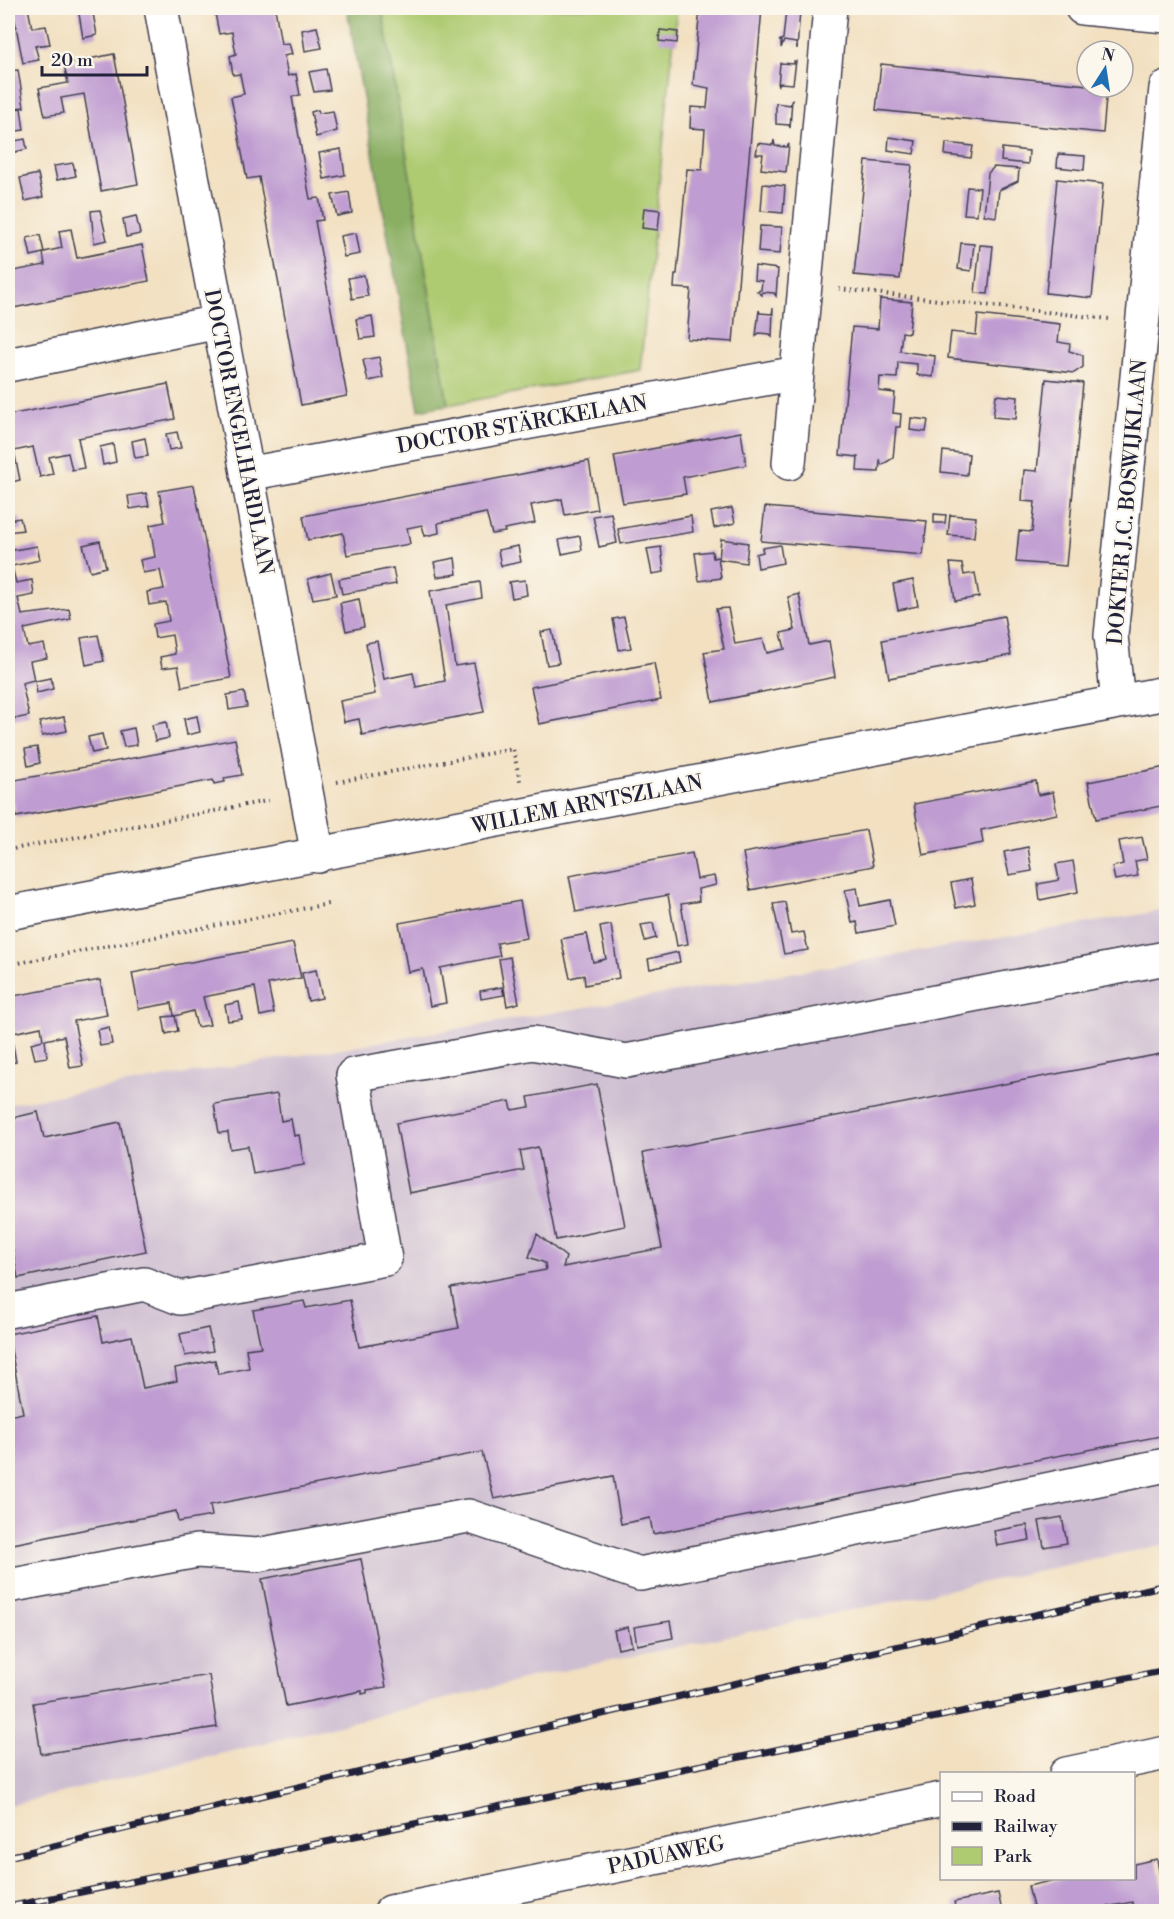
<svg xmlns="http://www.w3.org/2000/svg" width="1174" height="1919" viewBox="0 0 1174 1919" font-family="'Libre Bodoni',serif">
	<rect width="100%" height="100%" fill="#fbf7ec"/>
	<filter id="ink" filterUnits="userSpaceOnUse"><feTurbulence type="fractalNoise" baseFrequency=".0167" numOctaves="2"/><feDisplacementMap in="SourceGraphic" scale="12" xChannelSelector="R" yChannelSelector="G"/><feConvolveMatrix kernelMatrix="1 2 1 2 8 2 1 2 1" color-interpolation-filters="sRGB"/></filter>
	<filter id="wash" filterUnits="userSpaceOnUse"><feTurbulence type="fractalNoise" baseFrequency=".008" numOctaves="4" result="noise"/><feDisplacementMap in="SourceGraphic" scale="24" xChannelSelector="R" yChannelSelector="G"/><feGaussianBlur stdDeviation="1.35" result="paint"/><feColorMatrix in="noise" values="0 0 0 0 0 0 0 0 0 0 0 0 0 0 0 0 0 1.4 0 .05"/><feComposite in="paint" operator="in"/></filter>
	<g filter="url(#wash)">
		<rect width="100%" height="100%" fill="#f2e0c1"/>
		<!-- industrial -->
		<path fill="#cebed1" d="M1166 910V1544L543 1675 8 1806V1104Z"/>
		<!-- green -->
		<path fill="#aecb72" stroke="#687656" stroke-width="1.5" d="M382 8H677L640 370 448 405Z"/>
		<!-- forest -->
		<path fill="#8aaf64" stroke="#566850" stroke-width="1.5" d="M347 8H382L448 405 419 410Z"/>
		<g id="blocks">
			<!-- building -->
			<path fill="#bf9cd1" d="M8 8H28L32 28 46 26 50 44 35 46 39 60 23 63 15 21 8 23Z
				M78 8H92L97 35 83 38Z
				M214 8H275L281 44 289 43 292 54 284 56 288 76 296 74 300 95 292 97 308 188 310 199 319 198 323 220 315 221 347 396 301 405 259 177 247 179 231 97 244 94 240 74 233 75 230 56 236 54 232 32 219 34Z
				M700 8H762L733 342 687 339 691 289 674 288 675 274H677L687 169 702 170 705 129 690 128 691 107 707 108 709 88 693 85Z
				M786 10 800 11 797 49 796 43 784 41 781 48V41H779L783 39Z
				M317 27 322 48 305 51 302 30Z
				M660 30 678 32 677 43 659 41Z
				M114 54 138 184 101 191 84 94 61 98 64 113 45 116 39 88 68 83 64 64Z
				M794 61H796L793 84 780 83 778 86 780 63 794 64Z
				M881 64 1107 87 1103 133 876 110Z
				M326 69 330 90 314 92 309 72Z
				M18 70 24 107 8 109V71Z
				M792 99 790 128 789 125 776 124V103L790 105Z
				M21 108 24 130 8 132V110Z
				M318 110 319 113 333 111 337 131 316 137 311 112Z
				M889 137 916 141 914 154 888 150Z
				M25 139 27 149 11 153 9 142Z
				M774 140 775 146 787 147 789 144 786 172 761 169 763 154H756L758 143 773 145Z
				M946 143 973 146 971 158 945 155Z
				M1002 148 1029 151 1028 164 1001 161Z
				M341 149 345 175 324 179 319 153Z
				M1058 154 1085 156 1084 170 1057 167Z
				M866 161 912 165 900 279 854 275Z
				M73 163 76 176 57 180 54 166Z
				M994 167 1019 169 1018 181 999 190 996 217 984 215 988 173Z
				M38 174 43 197 25 201 20 178Z
				M1057 179 1103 184 1092 298 1046 293Z
				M763 184 785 186 783 213 761 211Z
				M967 187 980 188 977 215 964 214Z
				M349 192 352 213 337 216 332 195Z
				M644 208 660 210 658 230 642 228Z
				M100 210 107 240 94 243 91 211Z
				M136 216 140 234 126 237 123 219Z
				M760 226 782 227 780 254 758 252Z
				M71 229 77 258 142 245 149 281 8 309V272L45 265 43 253 31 256 27 238 40 235 44 252 62 248 59 231Z
				M356 233 360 254 344 257 340 236Z
				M961 243 974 244 971 271 958 269Z
				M980 245 993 246 988 294 975 293Z
				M755 266 778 269 776 296 774 293 762 292V295L757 291 761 290 762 281 754 280Z
				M364 275 368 296 352 299 348 278Z
				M880 299 912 302 909 333 902 332 900 351 935 356 933 377 917 375V364L898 362 897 378 880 377 879 391 895 393 893 413 901 414 900 427H896L893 458 882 465 880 461 879 472 857 471 858 457 840 455 852 327 878 329Z
				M773 308 772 337 770 334 759 333 756 336 759 310 760 313 772 314Z
				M978 315 1060 324 1058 342 1070 344 1069 351 1083 355V367L1074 373 948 358 951 332 976 335Z
				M372 316 375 337 360 339 356 319Z
				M379 357 383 378 368 381 363 360Z
				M1046 379 1083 383 1066 566 1016 562 1019 531 1032 532 1035 502 1022 501 1024 470 1037 471Z
				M168 384 175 419 78 438 84 468 72 470 68 453 49 457 53 474 40 477 33 447 14 451 20 480 8 483V415Z
				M996 395 1018 397 1016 419 993 417Z
				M911 418 928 420 926 432 910 430Z
				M177 432 181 448 169 450 166 434Z
				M741 432 746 465 683 477 686 494 623 503 614 456Z
				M145 438 148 456 135 458 132 441Z
				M113 444 116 462 103 465 100 447Z
				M943 451 969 454 967 475 941 472Z
				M589 461 597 509 565 515 562 499 531 505 535 523 504 529 505 532 492 534 486 513 438 523 439 533 425 536 422 525 407 528 410 544 347 555 343 533 308 540 303 516Z
				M194 485 231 678 182 687 178 666 162 668 160 657 175 654 172 635 155 638 153 624 169 621 166 602 149 605 147 592 164 589 160 570 143 573 140 560 155 557 150 525 165 522 159 491Z
				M146 493 149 506 130 509 128 496Z
				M765 507 927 521 923 555 761 541Z
				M732 508 735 523 714 528 711 512Z
				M611 513 617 543 599 547 593 516Z
				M934 514 946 515 945 523H934Z
				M950 515 976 517 974 537 948 535Z
				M691 516 693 532 621 544 618 529Z
				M20 518 23 530 8 532V520Z
				M580 536 582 550 562 554 559 540Z
				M721 539 748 543 746 563 719 559Z
				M100 541 106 567 90 571 83 545Z
				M780 545 783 563 758 568 756 554 763 552 762 548Z
				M37 546 40 560 12 566 16 583 32 580 34 595 18 598 22 615 69 609 71 619 24 629 28 647 44 644 47 658 30 661 34 680 22 683 29 716 8 720V551Z
				M518 546 521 562 501 566 498 550Z
				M661 547 664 572 652 574 647 549Z
				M712 551 713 558 718 557 721 578 699 581 695 553Z
				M455 558 457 574 437 577 434 562Z
				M950 563 962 564 964 575 975 573 979 597 955 601Z
				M393 568 396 584 342 594 339 579Z
				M331 573 336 595 313 599 308 579Z
				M525 580 527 595 512 598 509 582Z
				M913 580 918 606 898 610 893 584Z
				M480 582 482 598 446 605 455 666 474 663 484 712 362 735 359 719 344 722 340 701 375 694 366 643 377 641 384 679 413 673 416 687 445 681 430 591Z
				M799 594 809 645 829 641 835 677 713 702 704 652 724 649 716 609 728 608 735 644 763 639 767 653 785 649 781 633 795 630 788 597Z
				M359 599 364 627 346 631 340 603Z
				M1004 616 1011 655 889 678 882 640Z
				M624 617 631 648 619 650 613 619Z
				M552 630 559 663 547 665 541 632Z
				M98 635 104 661 86 665 81 638Z
				M654 663 661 700 539 724 531 687Z
				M51 678 53 689 37 693 35 681Z
				M244 692 247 707 229 710 227 695Z
				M197 716 200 732 187 735 184 719Z
				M64 717 67 731 42 736 40 722Z
				M166 722 169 738 155 741 152 725Z
				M134 728 137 745 124 747 120 731Z
				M102 734 106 750 92 753 88 737Z
				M235 739 242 775 224 778 225 782 214 784 213 780 16 817 10 781Z
				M37 747 40 763 28 766 25 749Z
				M1166 767V805L1096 819 1088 782Z
				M1036 781 1038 795 1053 792 1057 814 981 830 983 843 923 855 914 804Z
				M866 830 873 866 750 890 743 853Z
				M1142 837 1147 859 1135 861 1138 876 1115 880 1112 867 1123 864 1119 841Z
				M1028 847 1032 871 1009 875 1004 852Z
				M692 853 697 879 714 876 716 885 698 889 699 901 681 904 688 944 677 946 668 895 576 912 569 876Z
				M1073 861 1078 892 1040 900 1038 884 1059 880 1056 864Z
				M971 879 975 904 956 908 951 883Z
				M857 888 860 906 890 900 895 926 859 933 857 922 852 923 845 890Z
				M520 901 527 938 497 943 500 956 440 968 446 1003 430 1006 423 969 408 972 399 923Z
				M785 902 791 934 804 932 808 950 784 954 773 904Z
				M653 923 656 938 645 941 641 925Z
				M611 925 619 978 585 985 584 975 570 978 561 939 587 934 593 962 606 959 600 927Z
				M293 943 301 978 268 984 274 1013 260 1016 255 987 203 997 210 1025 197 1027 193 1011 175 1016 178 1031 166 1034 163 1017 174 1016 172 1003 139 1009 132 973Z
				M678 952 680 962 650 969 648 959Z
				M510 957 519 1003 507 1006 499 959Z
				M316 970 322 998 308 1001 302 973Z
				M100 980 107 1015 74 1021 83 1066 70 1068 64 1036 45 1040 47 1057 35 1059 31 1043 43 1040 41 1027 8 1034V997Z
				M502 987 504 995 481 999 480 991Z
				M239 1002 242 1019 228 1021 225 1005Z
				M109 1027 112 1044 100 1046 97 1030Z
				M13 1045 16 1062 8 1063V1046Z
				M1166 1053V1435L653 1534 650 1518 621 1524 613 1476 494 1499 482 1452 210 1505 212 1516 178 1522 176 1511 8 1545V1416L23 1413 8 1334 98 1316 103 1342 132 1336 143 1388 177 1381 175 1368 215 1360 218 1374 249 1368 246 1349 261 1347 253 1310 304 1301 306 1308 350 1300 359 1347 459 1328 451 1288 546 1270 545 1263 529 1257 537 1234 566 1257 563 1267 662 1248 643 1153Z
				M597 1084 625 1226 556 1240 538 1147 520 1151 524 1170 409 1193 396 1123 510 1101 512 1110 530 1107 528 1097Z
				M277 1094 281 1121 291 1119 294 1136 299 1135 304 1165 253 1174 248 1146 230 1149 228 1132 219 1133 214 1104Z
				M38 1112 44 1138 120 1122 146 1251 18 1278 8 1227V1119Z
				M208 1328 213 1351 185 1356 180 1334Z
				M1062 1517 1067 1543 1044 1547 1039 1521Z
				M1027 1525 1030 1540 997 1546 994 1531Z
				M361 1559 386 1687 367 1690V1693L362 1694V1691L286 1706 262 1579Z
				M670 1621 673 1638 637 1645 634 1627Z
				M628 1627 632 1646 618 1649 614 1630Z
				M209 1675 217 1727 41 1754 33 1703Z
				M1157 1859 1166 1911H1134L1132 1902 1101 1908V1911H1034L1028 1886 1064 1878H1134V1864Z
				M998 1893 1002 1911H945L955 1907 954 1902Z"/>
		</g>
	</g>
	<g filter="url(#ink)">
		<use href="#blocks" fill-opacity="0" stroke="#413e4f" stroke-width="1.5"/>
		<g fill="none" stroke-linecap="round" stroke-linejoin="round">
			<!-- minor casing -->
			<g stroke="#413e4f" stroke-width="36">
				<path id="minor" d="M161 8 318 856
					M1082 8 1166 16
					M8 365 218 322
					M789 463 797 373
					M247 474 797 373 830 8
					M1118 702 1111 636 1166 88
					M8 913 1166 693
					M8 1311 144 1284 180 1298 385 1259 353 1075 533 1043 626 1061 1166 958
					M8 1586 197 1551 257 1555 468 1516 640 1574 1166 1465
					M1066 1774 1166 1753
					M391 1912 942 1799"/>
			</g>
			<!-- path -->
			<path stroke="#413e4f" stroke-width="4" stroke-dasharray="1.5 4.5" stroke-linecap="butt" d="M839 289 1109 319
				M337 782 513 749 520 781
				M8 850 272 800
				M8 965 328 904"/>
			<!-- minor -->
			<use href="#minor" stroke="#fff" stroke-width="33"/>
			<!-- rail casing -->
			<g stroke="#22223b" stroke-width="7">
				<path id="rail" d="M8 1857 576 1720 1166 1585
					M8 1907 1166 1670"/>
			</g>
			<!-- rail -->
			<use href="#rail" stroke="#fbf7ec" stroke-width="4.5" stroke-dasharray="14" stroke-linecap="butt"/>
		</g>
	</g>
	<g text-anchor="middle" stroke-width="4.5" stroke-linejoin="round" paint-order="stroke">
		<!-- street labels -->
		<g font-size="21" fill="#22223b" stroke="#fbf7ec">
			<text transform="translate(522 424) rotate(-10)" y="7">DOCTOR STÄRCKELAAN</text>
			<text transform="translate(239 432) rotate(79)" y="7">DOCTOR ENGELHARDLAAN</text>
			<text transform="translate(1127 502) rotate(-85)" y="7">DOKTER J.C. BOSWIJKLAAN</text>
			<text transform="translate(587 804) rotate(-11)" y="7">WILLEM ARNTSZLAAN</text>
			<text transform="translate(666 1855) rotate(-12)" y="7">PADUAWEG</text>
		</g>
	</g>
	<!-- margin -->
	<rect width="1174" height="1919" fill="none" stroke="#fbf7ec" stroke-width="30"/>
	<!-- legend -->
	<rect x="940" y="1772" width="195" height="108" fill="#fbf7ec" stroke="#a4a2a5" stroke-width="1.5"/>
	<rect x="952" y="1792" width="30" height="9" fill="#ffffff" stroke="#a4a2a5" stroke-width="1.5"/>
	<text x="994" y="1802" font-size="18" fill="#22223b">Road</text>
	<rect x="952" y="1822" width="30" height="9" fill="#22223b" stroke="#a4a2a5" stroke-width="1.5"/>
	<text x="994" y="1832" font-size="18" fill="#22223b">Railway</text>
	<rect x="952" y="1847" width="30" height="18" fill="#aecb72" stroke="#a4a2a5" stroke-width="1.5"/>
	<text x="994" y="1862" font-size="18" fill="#22223b">Park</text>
	<!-- north arrow -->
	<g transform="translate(1105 69) rotate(12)"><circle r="28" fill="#fbf7ec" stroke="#a4a2a5" stroke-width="1.5"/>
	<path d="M0-4.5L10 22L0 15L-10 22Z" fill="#1f6fb2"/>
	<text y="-9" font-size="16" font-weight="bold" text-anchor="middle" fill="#22223b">N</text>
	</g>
	<!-- scale -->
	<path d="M42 66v9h105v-9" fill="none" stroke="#22223b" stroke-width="3"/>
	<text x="51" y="66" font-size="18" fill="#22223b" stroke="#fbf7ec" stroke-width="4.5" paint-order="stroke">20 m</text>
</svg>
